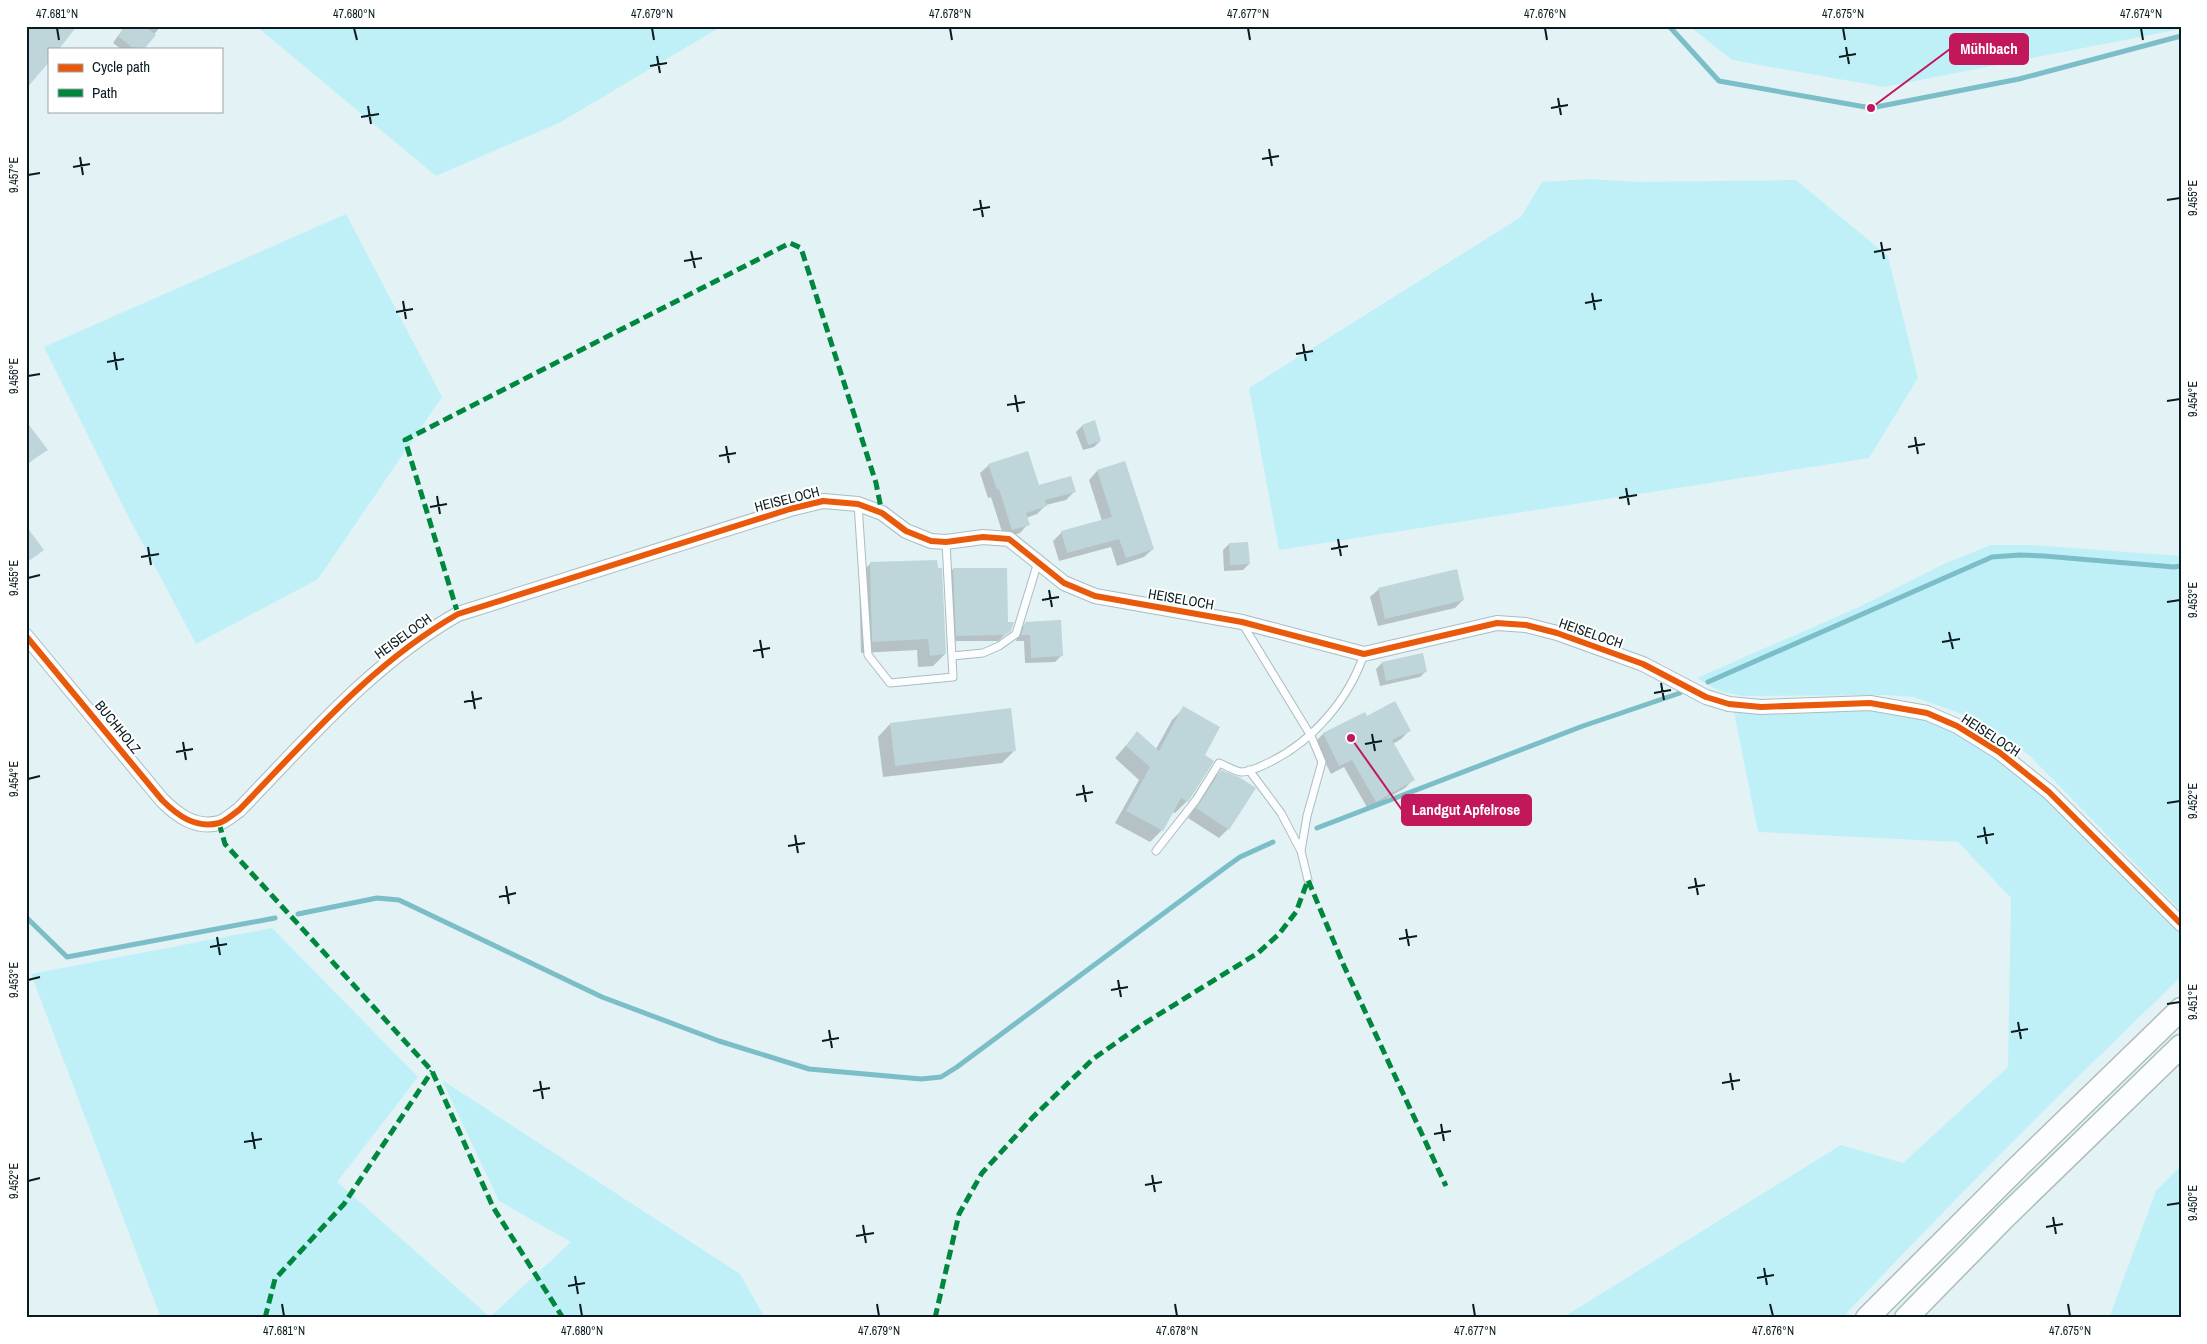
<svg xmlns="http://www.w3.org/2000/svg" width="2207" height="1344" viewBox="0 0 2207 1344" font-family="'Archivo Narrow',sans-serif">
	<rect width="100%" height="100%" fill="#e3f2f5"/>
	<!-- green -->
	<path fill="#bff0f8" d="M256 26H722L559 123 436 176Z
		M1689 26H2181V29L1884 87 1732 60Z
		M1589 179 1639 182 1796 180 1888 256 1918 378 1869 458 1279 550 1249 388 1521 217 1542 182Z
		M346 214 442 397 318 579 196 644 128 516 44 347Z
		M1991 545H2032L2181 556V911L2030 756 1992 728 1954 711 1913 697 1887 695 1743 696 1719 691 1697 678 1859 607 1946 563Z
		M1883 709 1921 716 1954 728 2035 779 2181 935V977C2065 1088 1952 1201 1842 1318H1562L1841 1145 1903 1163 2008 1067 2011 898 1958 842 1758 832 1734 712Z
		M272 928 418 1077 337 1182 490 1317 571 1242 499 1201 442 1080 740 1274 765 1318H161L31 974Z
		M2181 1166V1318H2109L2156 1191Z"/>
	<!-- shadow -->
	<path fill="#0003" d="M125 26H161L142 49H121L113 43Z
		M26 421 46 450 26 465Z
		M1082 426 1100 441 1094 447 1083 450 1076 432Z
		M1125 462 1153 549 1144 557 1117 566 1111 547 1059 561 1053 541 1062 532 1102 521 1089 480 1097 471Z
		M989 465 1038 487 1074 492 1066 500 1046 505 1037 514 1026 518 1028 524 1020 533 1004 538 991 497 988 498 980 473Z
		M1229 544 1249 564 1243 570 1224 571 1223 550Z
		M871 563 945 654 933 666 918 667 917 650 861 653 859 575Z
		M953 569 1007 623 1010 630 998 641H951L947 575Z
		M1379 589 1463 600 1455 608 1378 626 1370 597Z
		M1026 623 1061 656 1055 662 1025 663 1024 641H1016L1020 629Z
		M1382 663 1426 671 1420 677 1380 686 1376 669Z
		M1184 708 1203 755 1212 761 1187 801 1175 813 1172 812 1162 830 1150 842 1115 823 1139 780 1115 758 1137 733 1156 749 1172 720Z
		M890 724 1015 750 1002 763 883 777 878 737Z
		M1409 731 1401 739 1393 744 1413 780 1405 788 1368 809 1344 767 1331 774 1315 742 1323 734Z
		M1221 771 1228 829 1219 838 1188 818 1212 780Z"/>
	<g fill="none" stroke-linecap="round" stroke-linejoin="round">
		<!-- stream -->
		<path stroke="#7bbec8" stroke-width="5" d="M1669 26 1719 81 1871 108 2019 79 2181 36
			M1708 682 1992 557 2020 555 2044 556 2174 567 2181 566
			M1317 828 1583 726 1680 693
			M298 914 377 898 399 900 602 997 719 1041 809 1069 921 1079 941 1077 957 1067 1226 867 1240 857 1273 842
			M26 917 67 957 275 918"/>
	</g>
	<!-- building -->
	<path fill="#bed5d9" d="M26 26H77L59 49H49V62L26 89Z
		M126 26H145L156 35 144 49H134L118 36Z
		M1095 420 1101 441 1088 445 1082 425Z
		M26 421 48 450 26 464Z
		M1028 451 1039 485 1071 476 1076 492 1045 500 1047 506 1026 513 1030 525 1012 530 999 489 997 490 988 464Z
		M1125 461 1154 549 1126 558 1119 539 1067 553 1061 531 1112 517 1097 470Z
		M26 526 44 550 26 563Z
		M1248 542 1250 564 1230 565 1229 543Z
		M937 560 938 568H942L946 654 930 656 928 639 872 642 870 562Z
		M953 568H1007L1008 622H1014L1011 631 1005 635 956 636Z
		M1457 569 1464 600 1385 619 1378 588Z
		M1061 620 1063 656 1031 658 1030 635H1021L1025 622Z
		M1423 653 1427 672 1386 681 1382 662Z
		M1395 701 1411 731 1392 740 1415 780 1376 802 1352 760 1339 766 1323 733 1365 712 1367 716Z
		M1183 706 1220 727 1205 755 1214 761 1188 802 1181 798 1163 831 1126 811 1150 767 1126 746 1137 731 1159 751Z
		M1011 708 1016 751 895 766 890 723Z
		M1221 770 1239 777 1256 788 1229 830 1196 808Z"/>
	<g fill="none" stroke-linecap="round" stroke-linejoin="round">
		<!-- service casing -->
		<g stroke="#adbcbf" stroke-width="9">
			<path id="service" d="M858 504 868 655 890 683 953 677 946 542
				M1242 623 1311 736 1322 762 1307 816 1301 851 1308 880
				M952 656 983 653 999 646 1016 634 1038 562
				M1249 770 1281 813 1301 851
				M1156 851 1196 800 1219 763C1225 765 1234 771 1241 772 1250 772 1262 766 1270 762 1313 741 1349 699 1364 654"/>
		</g>
		<!-- minor casing -->
		<g stroke="#adbcbf" stroke-width="16">
			<path id="minor" d="M26 636 162 800C177 815 195 829 219 823 226 821 233 814 239 810 308 739 372 663 458 614L790 509 823 501 858 504 882 513 906 531 931 541 946 542 983 537 1009 539 1064 583 1095 596 1242 622 1364 654 1497 623 1526 625 1557 633 1643 664 1706 697 1729 704 1761 707 1870 703 1927 713 1957 726 1999 752 2049 792 2181 924"/>
		</g>
		<!-- trunk casing -->
		<g stroke="#adbcbf" stroke-width="25">
			<path id="trunk" d="M1867 1318 2020 1165 2181 1009
				M1906 1318 2006 1216 2181 1046"/>
		</g>
		<!-- service -->
		<use href="#service" stroke="#fbfdfe" stroke-width="7"/>
		<!-- minor -->
		<use href="#minor" stroke="#fbfdfe" stroke-width="14"/>
		<!-- trunk -->
		<use href="#trunk" stroke="#fbfdfe" stroke-width="22"/>
		<!-- quiet -->
		<path stroke="#00873e" stroke-width="5" stroke-dasharray="10 5" stroke-linecap="butt" d="M458 614 405 440 790 243 801 248 876 483 882 513
			M219 823 225 844 432 1071 493 1207 563 1318
			M265 1318 275 1279 344 1204 432 1071
			M935 1318 959 1214 982 1173 1033 1117 1093 1059 1140 1026 1258 953 1279 934 1296 912 1308 880 1344 966 1446 1186"/>
		<!-- cycleway casing -->
		<g stroke="#fff" stroke-width="9">
			<path id="cycleway" d="M26 636 162 800C177 815 195 829 219 823 226 821 233 814 239 810 308 739 372 663 458 614L790 509 823 501 858 504 882 513 906 531 931 541 946 542 983 537 1009 539 1064 583 1095 596 1242 622 1364 654 1497 623 1526 625 1557 633 1643 664 1706 697 1729 704 1761 707 1870 703 1927 713 1957 726 1999 752 2049 792 2181 924"/>
		</g>
		<!-- cycleway -->
		<use href="#cycleway" stroke="#e8590c" stroke-width="6"/>
	</g>
	<!-- ticks -->
	<path fill="none" stroke="#0a1c1f" stroke-width="2" d="M57 28 59 40M354 28 357 40M652 28 654 40M950 28 952 40M1248 28 1250 40M1545 28 1547 40M1843 28 1845 40M2141 28 2143 40M1846 47 1849 64M657 56 660 73M1839 57 1856 54M650 66 667 63M1558 98 1561 115M368 106 371 124M1551 108 1568 105M361 117 379 114M1269 149 1272 166M80 157 83 175M1262 159 1279 156M73 167 90 164M28 175 40 173M980 200 983 217M2167 200 2180 198M973 210 990 207M1881 242 1884 259M691 251 695 268M1874 252 1891 249M684 261 702 258M1592 293 1595 310M403 301 406 319M1585 303 1602 300M396 312 413 309M1303 344 1306 361M114 352 117 370M1296 354 1313 351M107 362 124 359M28 376 40 374M1015 395 1018 412M2167 401 2180 399M1007 405 1025 402M1915 437 1918 454M726 446 729 463M1908 447 1925 444M719 456 736 453M1626 488 1629 505M437 496 440 514M1619 498 1637 495M430 507 447 504M1338 539 1341 556M148 547 151 565M1331 549 1348 546M141 557 159 554M28 578 40 575M1049 590 1052 607M1042 600 1059 597M2167 602 2180 600M1949 632 1953 649M760 640 763 658M1942 642 1960 639M753 651 770 648M1661 683 1664 700M472 691 475 709M1654 693 1671 690M464 702 482 698M1372 734 1375 751M183 742 186 760M1365 744 1382 741M176 752 193 749M28 779 40 776M1083 785 1086 802M1076 795 1093 792M2167 803 2180 801M1984 827 1987 844M795 835 798 853M1977 837 1994 834M788 846 805 843M1695 878 1698 895M506 886 509 904M1688 888 1705 885M499 897 516 893M1406 929 1409 946M217 937 220 955M1399 939 1417 936M210 947 227 944M28 980 40 977M1118 980 1121 997M1111 990 1128 987M2167 1004 2180 1002M2018 1022 2021 1039M829 1030 832 1048M2011 1032 2028 1029M822 1041 839 1038M1730 1073 1733 1090M540 1081 543 1099M1722 1083 1740 1080M533 1091 550 1088M1441 1124 1444 1141M252 1132 255 1149M1434 1134 1451 1131M244 1142 262 1139M1152 1175 1155 1192M28 1181 40 1178M1145 1185 1162 1182M2167 1205 2180 1203M2053 1217 2056 1234M863 1225 866 1243M2046 1227 2063 1224M856 1236 874 1233M1764 1268 1767 1285M575 1276 578 1294M1757 1278 1774 1275M568 1286 585 1283M282 1304 284 1316M580 1304 582 1316M877 1304 879 1316M1175 1304 1177 1316M1473 1304 1475 1316M1770 1304 1773 1316M2068 1304 2070 1316"/>
	<g text-anchor="middle" stroke-width="4" stroke-linejoin="round" paint-order="stroke">
		<!-- street labels -->
		<g font-size="14" fill="#0a1c1f" stroke="#fff">
			<text transform="translate(787 499) rotate(-14)" y="5">HEISELOCH</text>
			<text transform="translate(1181 599) rotate(10)" y="5">HEISELOCH</text>
			<text transform="translate(1591 633) rotate(19)" y="5">HEISELOCH</text>
			<text transform="translate(403 636) rotate(-36)" y="5">HEISELOCH</text>
			<text transform="translate(118 727) rotate(51)" y="5">BUCHHOLZ</text>
			<text transform="translate(1991 735) rotate(33)" y="5">HEISELOCH</text>
		</g>
	</g>
	<!-- callouts -->
	<path fill="none" stroke="#c2185b" stroke-width="2" d="M1871 108L1950 49M1351 738L1402 810"/>
	<g fill="#c2185b" stroke="#fff" stroke-width="2">
		<circle cx="1871" cy="108" r="5"/>
		<circle cx="1351" cy="738" r="5"/>
	</g>
	<g fill="#c2185b" stroke="#c2185b" stroke-width="2">
		<rect x="1950" y="34" width="78" height="30" rx="5"/>
		<rect x="1402" y="795" width="129" height="30" rx="5"/>
	</g>
	<g font-size="15" text-anchor="middle" font-weight="bold" fill="#fff">
		<text x="1989" y="54">Mühlbach</text>
		<text x="1466" y="815">Landgut Apfelrose</text>
	</g>
	<!-- border -->
	<rect width="2207" height="1344" fill="none" stroke="#ffffff" stroke-width="55"/>
	<!-- legend -->
	<rect x="48" y="48" width="175" height="65" fill="#ffffff" stroke="#9da4a5"/>
	<rect x="58" y="64" width="25" height="8" fill="#e8590c" stroke="#9da4a5"/>
	<text x="92" y="72" font-size="15" fill="#0a1c1f">Cycle path</text>
	<rect x="58" y="89" width="25" height="8" fill="#00873e" stroke="#9da4a5"/>
	<text x="92" y="98" font-size="15" fill="#0a1c1f">Path</text>
	<rect x="28" y="28" width="2152" height="1288" fill="none" stroke="#0a1c1f" stroke-width="2"/>
	<g font-size="12" text-anchor="middle" fill="#0a1c1f">
		<text x="57" y="18">47.681°N</text>
		<text x="354" y="18">47.680°N</text>
		<text x="652" y="18">47.679°N</text>
		<text x="950" y="18">47.678°N</text>
		<text x="1248" y="18">47.677°N</text>
		<text x="1545" y="18">47.676°N</text>
		<text x="1843" y="18">47.675°N</text>
		<text x="2141" y="18">47.674°N</text>
		<text transform="translate(14 175) rotate(-90)" y="4">9.457°E</text>
		<text transform="translate(2193 198) rotate(-90)" y="4">9.455°E</text>
		<text transform="translate(14 376) rotate(-90)" y="4">9.456°E</text>
		<text transform="translate(2193 399) rotate(-90)" y="4">9.454°E</text>
		<text transform="translate(14 578) rotate(-90)" y="4">9.455°E</text>
		<text transform="translate(2193 600) rotate(-90)" y="4">9.453°E</text>
		<text transform="translate(14 779) rotate(-90)" y="4">9.454°E</text>
		<text transform="translate(2193 801) rotate(-90)" y="4">9.452°E</text>
		<text transform="translate(14 980) rotate(-90)" y="4">9.453°E</text>
		<text transform="translate(2193 1002) rotate(-90)" y="4">9.451°E</text>
		<text transform="translate(14 1181) rotate(-90)" y="4">9.452°E</text>
		<text transform="translate(2193 1203) rotate(-90)" y="4">9.450°E</text>
		<text x="284" y="1335">47.681°N</text>
		<text x="582" y="1335">47.680°N</text>
		<text x="879" y="1335">47.679°N</text>
		<text x="1177" y="1335">47.678°N</text>
		<text x="1475" y="1335">47.677°N</text>
		<text x="1773" y="1335">47.676°N</text>
		<text x="2070" y="1335">47.675°N</text>
	</g>
</svg>
